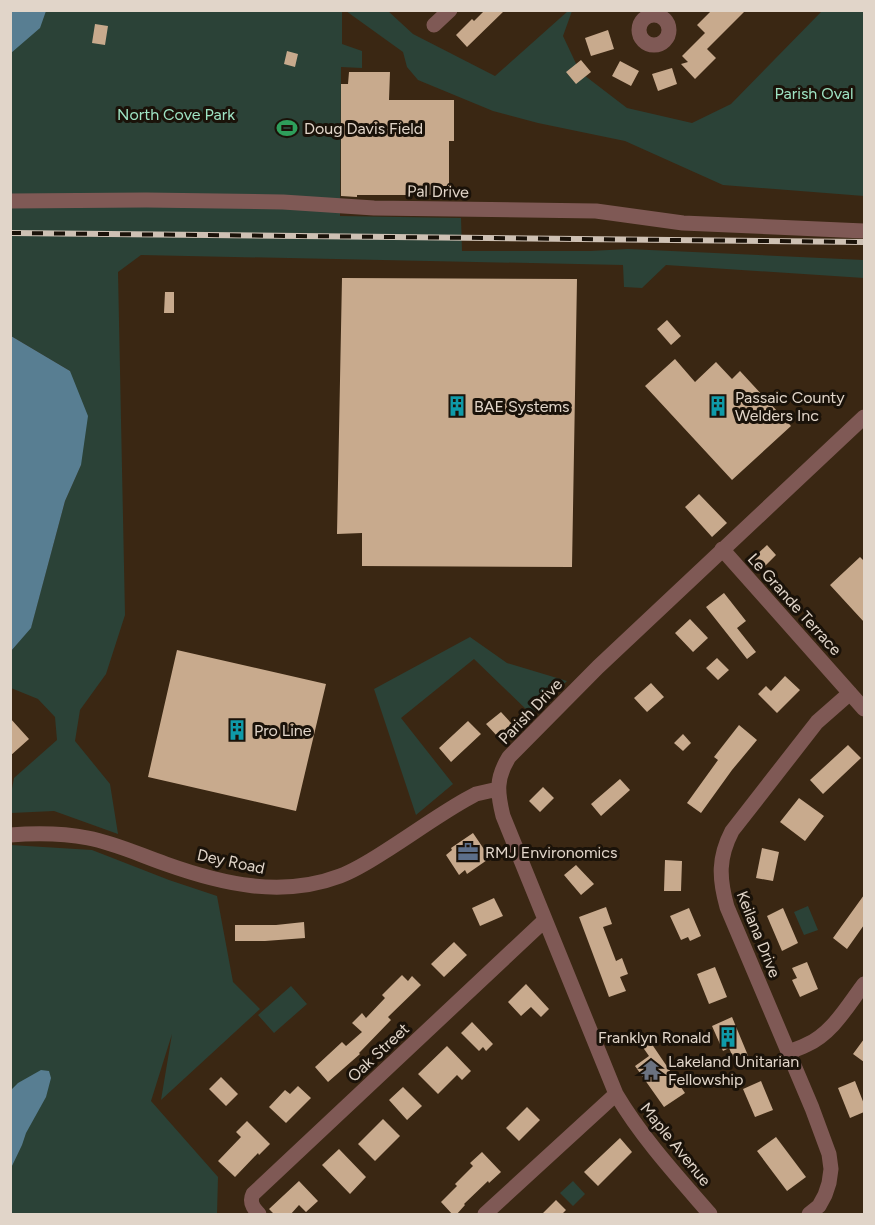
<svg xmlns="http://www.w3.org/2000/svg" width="875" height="1225" viewBox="0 0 875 1225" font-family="Figtree,sans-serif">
	<rect width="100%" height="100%" fill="#3a2713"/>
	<!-- green -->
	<path fill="#2b4237" d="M11 11H342V44L362 51V68L341 67 340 216 461 218 462 251H590L628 249 864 260V278L666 265 642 288 624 287 623 265 141 255 118 272 125 615 106 674 80 710 75 741 110 784 118 834 54 811 11 813V794L14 778 57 740 55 717 38 699 11 688V651L31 627 65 501 81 465 70 371 11 336Z
		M346 11H388L413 34 495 76 568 11H572L563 36 580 72 627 108 692 123 731 104 822 11H864V196L723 185 625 141 538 123 493 111 418 80 407 67 403 52Z
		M470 637 507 663 567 681 532 715 474 659 401 718 453 784 416 815 374 689Z
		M11 845 92 850 169 880 217 896 233 982 260 1009 161 1100 172 1034 151 1101 218 1177 217 1214H11Z
		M808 906 818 930 804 935 794 912Z
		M291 986 307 1004 274 1033 258 1015Z
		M573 1181 585 1194 573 1206 560 1193Z"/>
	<!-- water -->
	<path fill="#587e92" d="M11 10 46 11 40 28 11 53Z
		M11 336 70 371 88 416 81 465 65 501 31 628 11 651Z
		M41 1070 49 1071 51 1078 46 1097 26 1133 22 1145 11 1168V1090L18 1083Z"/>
	<!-- building -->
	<path fill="#c8aa8d" d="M485 10H505L467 47 456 35 472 19 474 21Z
		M712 10H746L707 49 716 58 695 79 681 64 688 62 682 56 705 33 697 25Z
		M95 24 108 26 105 45 92 43Z
		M608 30 614 49 591 56 585 38Z
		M287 51 298 54 295 67 284 64Z
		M581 60 591 72 576 84 566 72Z
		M620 61 639 71 631 86 612 76Z
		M672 68 677 84 658 91 652 74Z
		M349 72H390L389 100H454V141H449V195H357V197L341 196V84H348Z
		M342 278 577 279 572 567 362 566V533L337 534Z
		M165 292H174V313H164Z
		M667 320 681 336 671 345 657 329Z
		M675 359 695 382 716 362 732 379 740 371 791 426 732 480 645 386Z
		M699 494 727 523 712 537 685 507Z
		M767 545 776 555 762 569 753 558Z
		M860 557 864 561V622L830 585Z
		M724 593 746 621 737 628 756 652 747 659 706 607Z
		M690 619 708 638 693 652 675 633Z
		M177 650 326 684 296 811 148 777Z
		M717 658 729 670 718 680 706 668Z
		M785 676 800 690 777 713 758 694 766 686 771 691Z
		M651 683 664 697 647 712 634 698Z
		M501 712 512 724 498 737 486 724Z
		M10 718 29 739 10 756Z
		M468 721 481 734 451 762 439 748Z
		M739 725 757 740 732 770 701 813 687 803 718 760 714 757Z
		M683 734 691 743 683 751 674 743Z
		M848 745 861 758 823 794 810 780Z
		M620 779 630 790 601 816 591 804Z
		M543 787 554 798 540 812 529 801Z
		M799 798 824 816 805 841 780 822Z
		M473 833 490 858 467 874 465 870 459 875 446 855 452 850 451 848Z
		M762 848 779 852 773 881 756 878Z
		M665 860 682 861 681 891H664Z
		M576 865 594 884 581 895 564 875Z
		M864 895V925L847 949 833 938Z
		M494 898 503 916 480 926 472 908Z
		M606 907 612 924 603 927 616 961 622 958 628 974 620 977 626 991 609 997 579 917Z
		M689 908 701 936 690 941 688 937 681 940 670 916Z
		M783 908 798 943 782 951 767 916Z
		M304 922 305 938 265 941H235V925H276Z
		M454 942 467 955 444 977 431 964Z
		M807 962 818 989 800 997 792 980 797 978 792 968Z
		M715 967 727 997 709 1004 697 974Z
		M402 975 408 981 412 976 421 985 388 1017 391 1020 359 1053 360 1054 328 1082 315 1067 342 1042 346 1046 362 1032 352 1023 362 1013 366 1018 385 998 382 995Z
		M526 984 549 1009 541 1017 531 1007 521 1016 508 1002Z
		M732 1017 749 1058 736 1064 729 1048 723 1051 712 1026Z
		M472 1022 493 1044 486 1051 483 1047 479 1051 461 1033Z
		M645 1034 685 1093 664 1107 635 1066 649 1056 637 1039Z
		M864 1039V1062L853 1054Z
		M447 1046 471 1071 462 1080 457 1075 438 1094 418 1074Z
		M221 1077 238 1094 226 1106 209 1089Z
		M761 1081 773 1110 755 1117 743 1089Z
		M855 1081 864 1104V1112L850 1118 838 1088Z
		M298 1086 311 1098 286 1123 269 1107 285 1090 290 1094Z
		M403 1087 422 1106 407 1120 389 1100Z
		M527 1107 540 1120 519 1141 506 1128Z
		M383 1119 400 1136 375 1161 358 1144Z
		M247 1121 270 1144 259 1155 258 1153 235 1177 218 1161 241 1137 236 1132Z
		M776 1137 806 1177 787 1191 757 1151Z
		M620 1138 632 1152 598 1186 584 1172Z
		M339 1149 366 1177 350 1194 322 1165Z
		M482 1152 501 1172 489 1183 488 1181 464 1204 465 1205 456 1215H453L441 1202 457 1186 455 1184 473 1166 470 1163Z
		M299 1181 318 1201 306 1212 299 1205 290 1215H275L269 1209Z
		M556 1200 566 1210 561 1215H541Z"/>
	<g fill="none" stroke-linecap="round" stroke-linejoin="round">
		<!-- minor -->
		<path stroke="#7f5955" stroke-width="15" d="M639 30a15 15 0 1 1 30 0a15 15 0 1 1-30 0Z
			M434 25 450 10
			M10 201 146 200 283 202 374 208 596 211 683 223 864 231
			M722 549 864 709
			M10 835C37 833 62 833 88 838 115 843 140 855 166 864 222 884 282 898 340 876 356 870 370 861 384 852 411 835 437 816 465 800L476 794 498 789
			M788 1052C794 1050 800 1048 806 1045 832 1034 848 1005 864 984
			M259 1214C253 1208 249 1202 253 1194L545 920
			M485 1214 616 1094
			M710 1214C677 1176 642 1138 616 1094L503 816C497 792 496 778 509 757L598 667 864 417
			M809 1214 819 1206 825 1195 829 1183 831 1169 829 1154 812 1108 727 907C719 878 718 858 732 831L817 722 850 693"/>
		<!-- rail casing -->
		<g stroke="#cec1b4" stroke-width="6">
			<path id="rail" d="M10 233 864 242"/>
		</g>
		<!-- rail -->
		<use href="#rail" stroke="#1a1209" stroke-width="4" stroke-dasharray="11" stroke-linecap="butt"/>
	</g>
	<!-- icons -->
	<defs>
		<g id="stadium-bare" transform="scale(1.62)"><path d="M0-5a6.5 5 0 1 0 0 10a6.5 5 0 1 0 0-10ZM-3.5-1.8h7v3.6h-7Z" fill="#2e9e5b" stroke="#1a1209" stroke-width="2.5" paint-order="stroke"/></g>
		<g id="building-bare" transform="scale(1.62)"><path d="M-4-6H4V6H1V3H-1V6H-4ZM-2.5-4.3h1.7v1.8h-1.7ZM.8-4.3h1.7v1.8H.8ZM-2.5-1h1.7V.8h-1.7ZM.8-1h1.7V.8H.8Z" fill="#0f9aa8" stroke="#1a1209" stroke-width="2.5" paint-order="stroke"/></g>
		<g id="office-bare" transform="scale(1.62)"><path d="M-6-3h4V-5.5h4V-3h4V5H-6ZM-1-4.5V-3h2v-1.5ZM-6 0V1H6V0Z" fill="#5c6f8a" stroke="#1a1209" stroke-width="2.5" paint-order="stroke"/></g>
		<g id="temple-bare" transform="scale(1.62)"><path d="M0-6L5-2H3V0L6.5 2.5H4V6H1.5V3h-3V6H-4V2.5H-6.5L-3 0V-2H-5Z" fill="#6b7280" stroke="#1a1209" stroke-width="2.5" paint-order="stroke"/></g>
	</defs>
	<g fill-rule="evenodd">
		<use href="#stadium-bare" x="287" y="128"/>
		<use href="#building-bare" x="457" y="406"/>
		<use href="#building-bare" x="718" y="406"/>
		<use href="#building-bare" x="237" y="730"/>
		<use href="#office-bare" x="468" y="852"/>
		<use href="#building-bare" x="728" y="1037"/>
		<use href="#temple-bare" x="651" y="1070"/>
	</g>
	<g text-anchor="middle" stroke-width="6" stroke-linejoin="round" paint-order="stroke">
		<!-- park labels -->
		<g font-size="16" fill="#9ee3c3" stroke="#1a1209">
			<text x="814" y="99">Parish Oval</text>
			<text x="176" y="120">North Cove Park</text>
		</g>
		<!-- poi labels -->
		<g font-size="16" fill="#e1d5c9" stroke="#1a1209" text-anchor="start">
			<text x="304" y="134">Doug Davis Field</text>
			<text x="735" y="403">Passaic County<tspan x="735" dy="18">Welders Inc</tspan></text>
			<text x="474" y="412">BAE Systems</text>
			<text x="254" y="736">Pro Line</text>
			<text x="485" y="858">RMJ Environomics</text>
			<text x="711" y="1043" text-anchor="end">Franklyn Ronald</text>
			<text x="668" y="1067">Lakeland Unitarian<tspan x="668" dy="18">Fellowship</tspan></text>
		</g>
		<!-- street labels -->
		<g font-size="16" fill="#e1d5c9" stroke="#1a1209">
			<text transform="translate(438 191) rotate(1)" y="6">Pal Drive</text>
			<text transform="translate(795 604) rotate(48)" y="6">Le Grande Terrace</text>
			<text transform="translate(530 711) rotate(-46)" y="6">Parish Drive</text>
			<text transform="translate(231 861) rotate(12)" y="6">Dey Road</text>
			<text transform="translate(759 934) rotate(68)" y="6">Keilana Drive</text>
			<text transform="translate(378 1052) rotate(-43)" y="6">Oak Street</text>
			<text transform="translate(676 1144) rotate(51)" y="6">Maple Avenue</text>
		</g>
	</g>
	<!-- border -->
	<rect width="875" height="1225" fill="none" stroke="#e1d5c9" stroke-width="24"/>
</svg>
